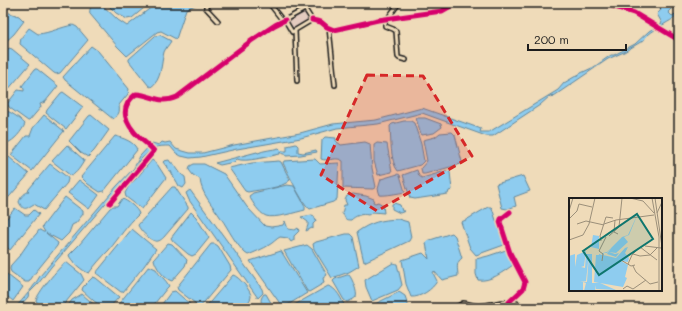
<svg xmlns="http://www.w3.org/2000/svg" width="682" height="311" viewBox="0 0 682 311" font-family="Mali,sans-serif">
	<rect width="100%" height="100%" fill="#efdbb9"/>
	<filter id="ink" filterUnits="userSpaceOnUse"><feTurbulence type="fractalNoise" baseFrequency=".025" numOctaves="2"/><feDisplacementMap in="SourceGraphic" scale="8" xChannelSelector="R" yChannelSelector="G"/><feConvolveMatrix kernelMatrix="1 2 1 2 8 2 1 2 1" color-interpolation-filters="sRGB"/></filter>
	<g filter="url(#ink)">
		<!-- built -->
		<path fill="#e4cbbf" d="M305 9 312 20 292 32 285 20Z"/>
		<!-- water -->
		<path fill="#8eccef" stroke="#60869b" d="M95 3H100L118 20 127 26 157 3H200L186 9 176 39 161 31 157 32 127 56 117 46 90 14C89 9 91 6 95 3Z
			M106 3H150L132 18 127 19 116 13Z
			M664 3H670L669 5 672 8 668 12 672 16 679 12V15C671 21 646 33 644 40L624 52 608 59 551 98 554 95 550 96 540 105 493 136H486L422 113 378 124 337 128 301 138 237 149 201 157 190 158 181 156 176 153 170 146C163 146 159 146 153 148L141 159 135 169 51 267 38 284 29 293 28 297 18 308H15C24 298 34 287 40 276L117 186 134 168 140 156 152 143 159 145 162 142 165 143 170 142 176 149 190 153H203L234 145 300 133 333 124 376 120 422 108 476 127 481 129 480 132H489L558 90 564 83 581 73 594 67 611 55H614L635 44 649 31 662 23 657 14 661 10 659 6H664Z
			M3 11 19 16 24 21 14 34 3 44Z
			M73 25 77 27 88 40 60 73 56 74 54 73 20 44 21 38 29 28 38 34C50 33 61 27 73 25Z
			M160 35 171 41C169 45 166 47 164 52 161 63 162 80 151 87L149 86 129 61V59L155 36Z
			M91 46 98 51 129 89 128 94 119 105C120 113 119 114 113 119L65 80 63 77Z
			M9 48 12 49 30 64 7 91 3 89V54Z
			M35 69H37L58 86 45 102 40 104 41 107 29 121H28L10 108 7 104 18 90 24 91V89L22 86Z
			M63 92 83 107 66 129 46 113 47 110 61 93Z
			M3 110C10 111 20 118 25 124 22 131 14 141 7 143L8 146 3 151Z
			M44 115 48 118 64 131 32 171 11 155 26 136H30L33 128Z
			M91 115 109 130 94 151 88 157 81 153 69 141 89 116Z
			M416 118H425L441 124 442 127 434 133 422 135 420 132Z
			M404 121H411L414 123 421 144 424 161 420 165 398 171C390 162 391 138 390 126L392 124Z
			M452 132 455 135 462 162 461 164 425 174H422L421 168 427 161 423 140 435 137 440 133Z
			M115 136C123 138 135 142 137 150L104 191 100 192 88 184 81 177Z
			M325 137 336 138V141L341 145 365 142 370 144 372 168 376 187 373 189 343 188V161C337 156 328 162 321 159L322 140Z
			M377 143 387 144 392 172 378 175 374 161V145Z
			M296 144 298 146V152L303 153 316 150 317 152 301 155 286 156 285 154H283L280 152V154C270 156 245 163 237 159L234 162 220 165 215 163 257 152 258 153C264 150 272 150 279 148L282 151H287V146Z
			M67 145 84 160V161C81 166 77 173 71 176L52 161Z
			M9 157 29 174 3 204V163Z
			M315 159 320 164 339 163 337 199 333 202 310 209C303 205 288 173 283 163L284 161Z
			M152 160 157 164 166 178 162 183 142 209 126 197 125 193 129 186 136 179Z
			M169 160 171 163H173L181 174 185 177 186 184 183 188 179 186C177 181 173 177 171 171H169L167 165 166 166 163 162 164 161Z
			M279 161 281 162 290 180C281 189 261 189 248 192L245 191 229 168 252 163Z
			M50 164 67 177 68 179 67 183 44 210 34 204C28 207 24 213 19 202 20 198 24 193 28 192L29 189Z
			M194 164H204L224 174 247 207 265 226 271 227 278 226 283 225 285 221 288 229 295 230 298 228 299 231 294 236V240L291 242 288 238 280 237C276 239 273 243 269 245 265 248 253 253 248 255L245 253C235 243 229 230 221 218 214 207 201 194 200 179L193 175 189 170 190 166Z
			M417 170 419 176 422 178 446 171 450 172 452 190 449 191 448 194 415 199 410 198 403 175Z
			M398 174 400 175 405 192C400 193 384 196 380 195L378 189 381 179Z
			M523 176 530 191 514 197 516 206 507 209 502 208 496 184Z
			M79 180 99 195 89 209 68 193Z
			M287 185 294 186 305 206V210C297 212 274 219 266 216 259 213 253 203 249 196L253 193Z
			M172 187H175L188 207V209L164 237C162 239 159 242 155 241 150 240 140 231 138 225Z
			M190 190 262 289 263 293 258 298 189 200 186 193Z
			M353 194 366 196 374 199 373 202 375 203 378 202 383 205 384 213 373 212 368 215C362 213 355 216 351 220 344 220 346 219 343 214H342L344 205H347L345 200 347 196Z
			M65 197 83 211V214L76 223 72 225 69 233 61 241 46 233 58 243 57 246 35 273 29 282H25L11 272 10 269 11 265 20 255 29 242 37 233 39 230H40L43 232H45L42 227Z
			M122 199C127 200 138 209 139 214 127 225 119 238 109 250 102 257 95 265 89 273 83 272 70 260 69 255L79 245 110 208 113 206H117Z
			M394 203 400 205 402 211H405L400 213 392 209V204Z
			M488 207H491L492 208 504 245 476 255 470 248 461 222 466 220Z
			M15 208 25 215H29L34 210 39 214 10 250 3 243V223Z
			M191 212 196 217 209 238 196 254 192 256 188 254 173 241 171 238Z
			M312 215 314 216 316 221 313 224V229L312 228 306 231 308 225V222L301 217Z
			M398 219 408 222 411 237 409 241 364 262 357 232C371 222 381 220 398 219Z
			M132 229 156 249 144 266 123 292H121L96 273Z
			M452 233 455 236 462 258C455 263 458 269 458 276L442 280 434 271 433 273 437 281C433 289 420 298 411 297L406 284 402 260 423 253 429 259 426 243 427 241Z
			M346 234H350L353 237 359 266 349 272 332 278 314 249 313 244 316 242Z
			M168 243 172 244 187 260 185 266 172 281C164 279 155 266 154 259Z
			M211 244H215L218 246 230 266 231 270 200 307 178 290 177 287Z
			M307 245 312 249 327 275 323 278 324 283 309 292 307 291 284 251Z
			M506 250 513 265C503 272 490 282 478 280L476 274V259L488 256Z
			M281 251 307 293 286 306H283L279 302 250 261Z
			M66 262 81 274 84 280 61 308H44L36 301C37 293 59 267 66 262Z
			M393 263 397 264 402 285 398 290 372 301 366 287 365 280Z
			M149 266 156 269C159 276 166 279 169 286L167 288 151 308H119L118 305 121 301Z
			M4 272 23 287 13 301 3 293V273Z
			M233 275C238 276 252 291 251 297 250 301 246 305 243 308H205Z
			M347 275H349C352 278 358 293 356 297 354 299 350 301 347 302L344 300 333 281 335 279Z
			M93 277 96 278 119 297 109 308C99 308 89 296 82 290L83 287Z
			M328 286C336 287 343 301 345 308H289Z
			M175 291 191 305 193 308H159L171 292Z
			M399 292 405 296 409 308H367Z
			M82 294 98 308H66L72 300Z
			M264 294H266L274 308H265C261 303 259 300 264 294Z"/>
		<g fill="none" stroke-linecap="round" stroke-linejoin="round">
			<!-- minor casing -->
			<g stroke="#1c1c1c" stroke-width="6">
				<path id="minor" d="M206 3V8L218 21
					M269 3 283 21
					M304 3 305 9 312 20 292 32 285 20 305 9
					M399 3 385 22V26L393 29 396 31 398 57 399 58 406 60
					M603 3 634 13 679 40
					M312 20 321 22 327 27 334 30 378 20 442 11 456 3
					M329 28 335 85
					M295 30 297 81
					M110 203 154 151C150 146 144 142 140 138 125 124 118 108 136 94 154 95 158 105 177 97L251 41 275 25 285 20
					M509 302 523 289 525 282 510 253 500 222 501 219 510 212
					M455 308 463 303C469 303 473 306 479 306 497 305 509 296 526 308"/>
			</g>
			<!-- minor -->
			<use href="#minor" stroke="#efdbb9" stroke-width="3"/>
			<!-- cycleway casing -->
			<g stroke="#efdbb9" stroke-width="8">
				<path id="cycleway" d="M603 3 634 13 679 40
					M312 20 321 22 327 27 334 30 378 20 442 11 456 3
					M110 203 154 151C150 146 144 142 140 138 125 124 118 108 136 94 154 95 158 105 177 97L251 41 275 25 285 20
					M509 302 523 289 525 282 510 253 500 222 501 219 510 212"/>
			</g>
			<!-- cycleway -->
			<use href="#cycleway" stroke="#d6006c" stroke-width="5"/>
		</g>
	</g>
	<!-- marked area -->
	<path fill="#d62828" fill-opacity="0.2" stroke="#d62828" stroke-width="3" stroke-dasharray="8 5" stroke-linejoin="round" d="M367 75 423 76 472 156 377 211 321 175Z"/>
	<!-- overview -->
	<g transform="translate(569 198)">
		<rect width="93" height="93" fill="#efdbb9"/>
		<path d="M71 3 70 13 60 37 55 39 59 44 47 55 40 54 46 56 50 55 47 59 38 56 43 49 38 55H35L34 59 33 69 34 57 47 60 56 50 59 49 56 55 60 60 59 64 52 63 59 67 56 79 58 80 54 89 31 85 47 92 27 91V87L26 93H15L17 85 14 84V93H0V58L6 56V69L8 57 17 53 15 68 12 69 16 70 17 56H20L17 83H11L18 84 20 56H23V85H30L25 84 27 57H30L28 79 30 56 33 57 34 55 38 54 53 39 59 37 70 13ZM24 37 30 38V51L22 49Z" fill="#8eccef"/>
		<path fill="none" stroke="#9b8f7a" stroke-width="1" d="M61 0 74 3 85 15M83 0 90 39V93M86 0 93 49M0 13 4 0M88 15 93 4M0 21 8 13 10 6 23 9M46 22 45 34 49 36M8 26 17 23 35 27M35 26 47 22 85 17M40 38 50 29 53 0M0 42 14 37 20 26 26 0M32 43 31 38 37 19 44 20M76 48 92 50M64 56 71 58 81 57 88 50M52 62 62 68 66 67M33 63 34 56 30 53 37 39M59 66 63 57 71 49 88 62M64 68 67 74 81 86 89 84M54 91 58 88 64 91 77 82M93 93V50"/>
		<path fill="#0f766e" fill-opacity="0.15" stroke="#0f766e" stroke-width="2" d="M68 16 84 41 30 77 14 53Z"/>
		<rect width="93" height="93" fill="none" stroke="#1c1c1c" stroke-width="2"/>
	</g>
	<!-- margin -->
	<rect width="682" height="311" fill="none" stroke="#efdbb9" stroke-width="16"/>
	<rect x="8" y="8" width="666" height="295" fill="none" stroke="#1c1c1c" stroke-width="1.5" filter="url(#ink)"/>
	<!-- scale -->
	<path d="M528 44v6h98v-6" fill="none" stroke="#1c1c1c" stroke-width="2"/>
	<text x="534" y="44" font-size="12" fill="#1c1c1c" stroke="#efdbb9" stroke-width="3" paint-order="stroke">200 m</text>
</svg>
